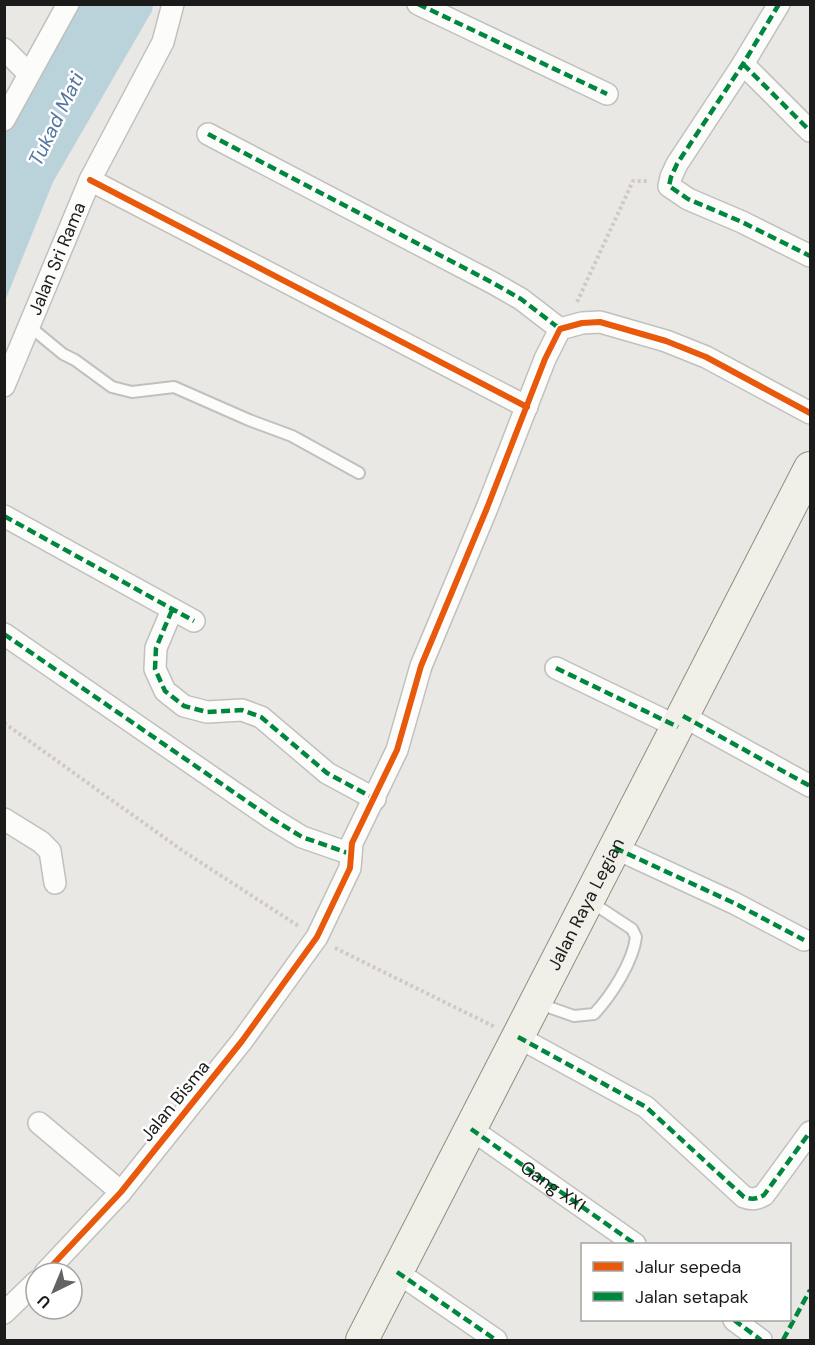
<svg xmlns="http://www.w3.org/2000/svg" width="815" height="1345" viewBox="0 0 815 1345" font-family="'DM Sans',sans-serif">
	<rect width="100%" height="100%" fill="#e9e8e4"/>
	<!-- water -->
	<path fill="#bad2da" d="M76 5H153L152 11 53 182 5 301V134Z"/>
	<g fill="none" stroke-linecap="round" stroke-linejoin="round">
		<!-- lane casing -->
		<g stroke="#c0c0be" stroke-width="14">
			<path id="lane" d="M29 326 63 354 75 360 112 387 132 392 174 387 249 420 292 436 359 473
				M537 1003 574 1016 594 1014C611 996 633 962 636 937L632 929 591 902"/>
		</g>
		<!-- street casing -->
		<g stroke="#c0c0be" stroke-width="24">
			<g id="street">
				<path d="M418 4 607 94"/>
				<path d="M779 4 743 64 677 164 671 177 669 186 688 199 742 222 810 256"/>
				<path d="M4 49 29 74"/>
				<path d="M743 64 810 131"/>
				<path d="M4 120 68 4"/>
				<path d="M208 134 493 283 521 299 560 329"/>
				<path d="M90 180 527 407"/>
				<path id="s1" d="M4 386 90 180 163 42 173 4"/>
				<path d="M4 516 194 621"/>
				<path d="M172 610 156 648 155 669 165 691 184 706 207 712 242 710 261 717 327 773 375 799"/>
				<path d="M4 634 271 818 302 837 351 854"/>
				<path d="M556 668 678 727"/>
				<path d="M683 716 810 786"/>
				<path d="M4 819 41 842 50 851 55 883"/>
				<path d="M615 848 734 903 804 940"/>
				<path d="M518 1037 646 1107 744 1197C752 1200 757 1199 764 1195L810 1132"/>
				<path d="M39 1123 121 1192"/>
				<path id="s2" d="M471 1129 635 1244"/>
				<path d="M397 1272 496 1340"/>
				<path d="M45 1273 121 1192 242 1041 317 937 350 868 352 843 397 750 421 666 487 508 545 359 560 329 582 323 600 322 666 341 706 357 810 413"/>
				<path d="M4 1313 36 1282"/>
				<path d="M734 1320 761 1340"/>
			</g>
		</g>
		<!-- secondary casing -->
		<g stroke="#8e917e" stroke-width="34">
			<g id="secondary">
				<path id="s3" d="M362 1340 810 468"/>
			</g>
		</g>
		<!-- path -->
		<path stroke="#d3c8c6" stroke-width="4" stroke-dasharray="3 3" stroke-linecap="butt" d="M577 302 633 181H648
			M4 723 183 851 300 927
			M335 948 495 1027"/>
		<!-- lane -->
		<use href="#lane" stroke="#fcfcfb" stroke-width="10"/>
		<!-- street -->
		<use href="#street" stroke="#fcfcfb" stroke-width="21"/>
		<!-- secondary -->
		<use href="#secondary" stroke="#f0f0e9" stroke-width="32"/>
		<!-- quiet -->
		<path stroke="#00873e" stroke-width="4.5" stroke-dasharray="9 4.5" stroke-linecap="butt" d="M418 4 607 94
			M779 4 743 64 677 164 671 177 669 186 688 199 742 222 810 256
			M743 64 810 131
			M208 134 493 283 521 299 560 329
			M4 516 194 621
			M172 610 156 648 155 669 165 691 184 706 207 712 242 710 261 717 327 773 375 799
			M4 634 271 818 302 837 351 854
			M556 668 678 727
			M683 716 810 786
			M615 848 734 903 804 940
			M518 1037 646 1107 744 1197C752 1200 757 1199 764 1195L810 1132
			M471 1129 635 1244
			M397 1272 496 1340
			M734 1320 761 1340
			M783 1340 810 1290"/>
		<!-- cycleway casing -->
		<g stroke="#fff" stroke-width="10">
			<path id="cycleway" d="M90 180 527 407
				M45 1273 121 1192 242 1041 317 937 350 868 352 843 397 750 421 666 487 508 545 359 560 329 582 323 600 322 666 341 706 357 810 413"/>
		</g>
		<!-- cycleway -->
		<use href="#cycleway" stroke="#e8590c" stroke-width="6"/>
	</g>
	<g text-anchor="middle" stroke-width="5" stroke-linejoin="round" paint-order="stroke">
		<!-- street labels -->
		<g font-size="18" fill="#1b1b1b" stroke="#fff">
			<text dy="6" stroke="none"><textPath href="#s1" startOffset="138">Jalan Sri Rama</textPath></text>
			<text dy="6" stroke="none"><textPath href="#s3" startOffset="490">Jalan Raya Legian</textPath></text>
			<text transform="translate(175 1101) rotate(-51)" y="6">Jalan Bisma</text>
			<text dy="6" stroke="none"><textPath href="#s2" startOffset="100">Gang XXI</textPath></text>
		</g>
		<!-- water labels -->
		<g font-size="20" font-style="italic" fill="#53759f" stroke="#fff">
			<text transform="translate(56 119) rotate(-64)" y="7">Tukad Mati</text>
		</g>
	</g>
	<!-- border -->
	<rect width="815" height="1345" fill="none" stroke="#1b1b1b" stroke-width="12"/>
	<!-- legend -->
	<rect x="581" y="1243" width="210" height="78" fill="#ffffff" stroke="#a4a4a4" stroke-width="1.5"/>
	<rect x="593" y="1262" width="30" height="9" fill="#e8590c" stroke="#a4a4a4" stroke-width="1.5"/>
	<text x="635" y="1273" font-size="18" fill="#1b1b1b">Jalur sepeda</text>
	<rect x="593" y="1292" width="30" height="9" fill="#00873e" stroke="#a4a4a4" stroke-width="1.5"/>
	<text x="635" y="1303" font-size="18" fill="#1b1b1b">Jalan setapak</text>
	<!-- north arrow -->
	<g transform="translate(54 1291) rotate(223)"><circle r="28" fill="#ffffff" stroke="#a4a4a4" stroke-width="1.5"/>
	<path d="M0-4.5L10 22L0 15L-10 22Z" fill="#636361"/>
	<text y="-9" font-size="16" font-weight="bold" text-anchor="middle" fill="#1b1b1b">U</text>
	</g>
</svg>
